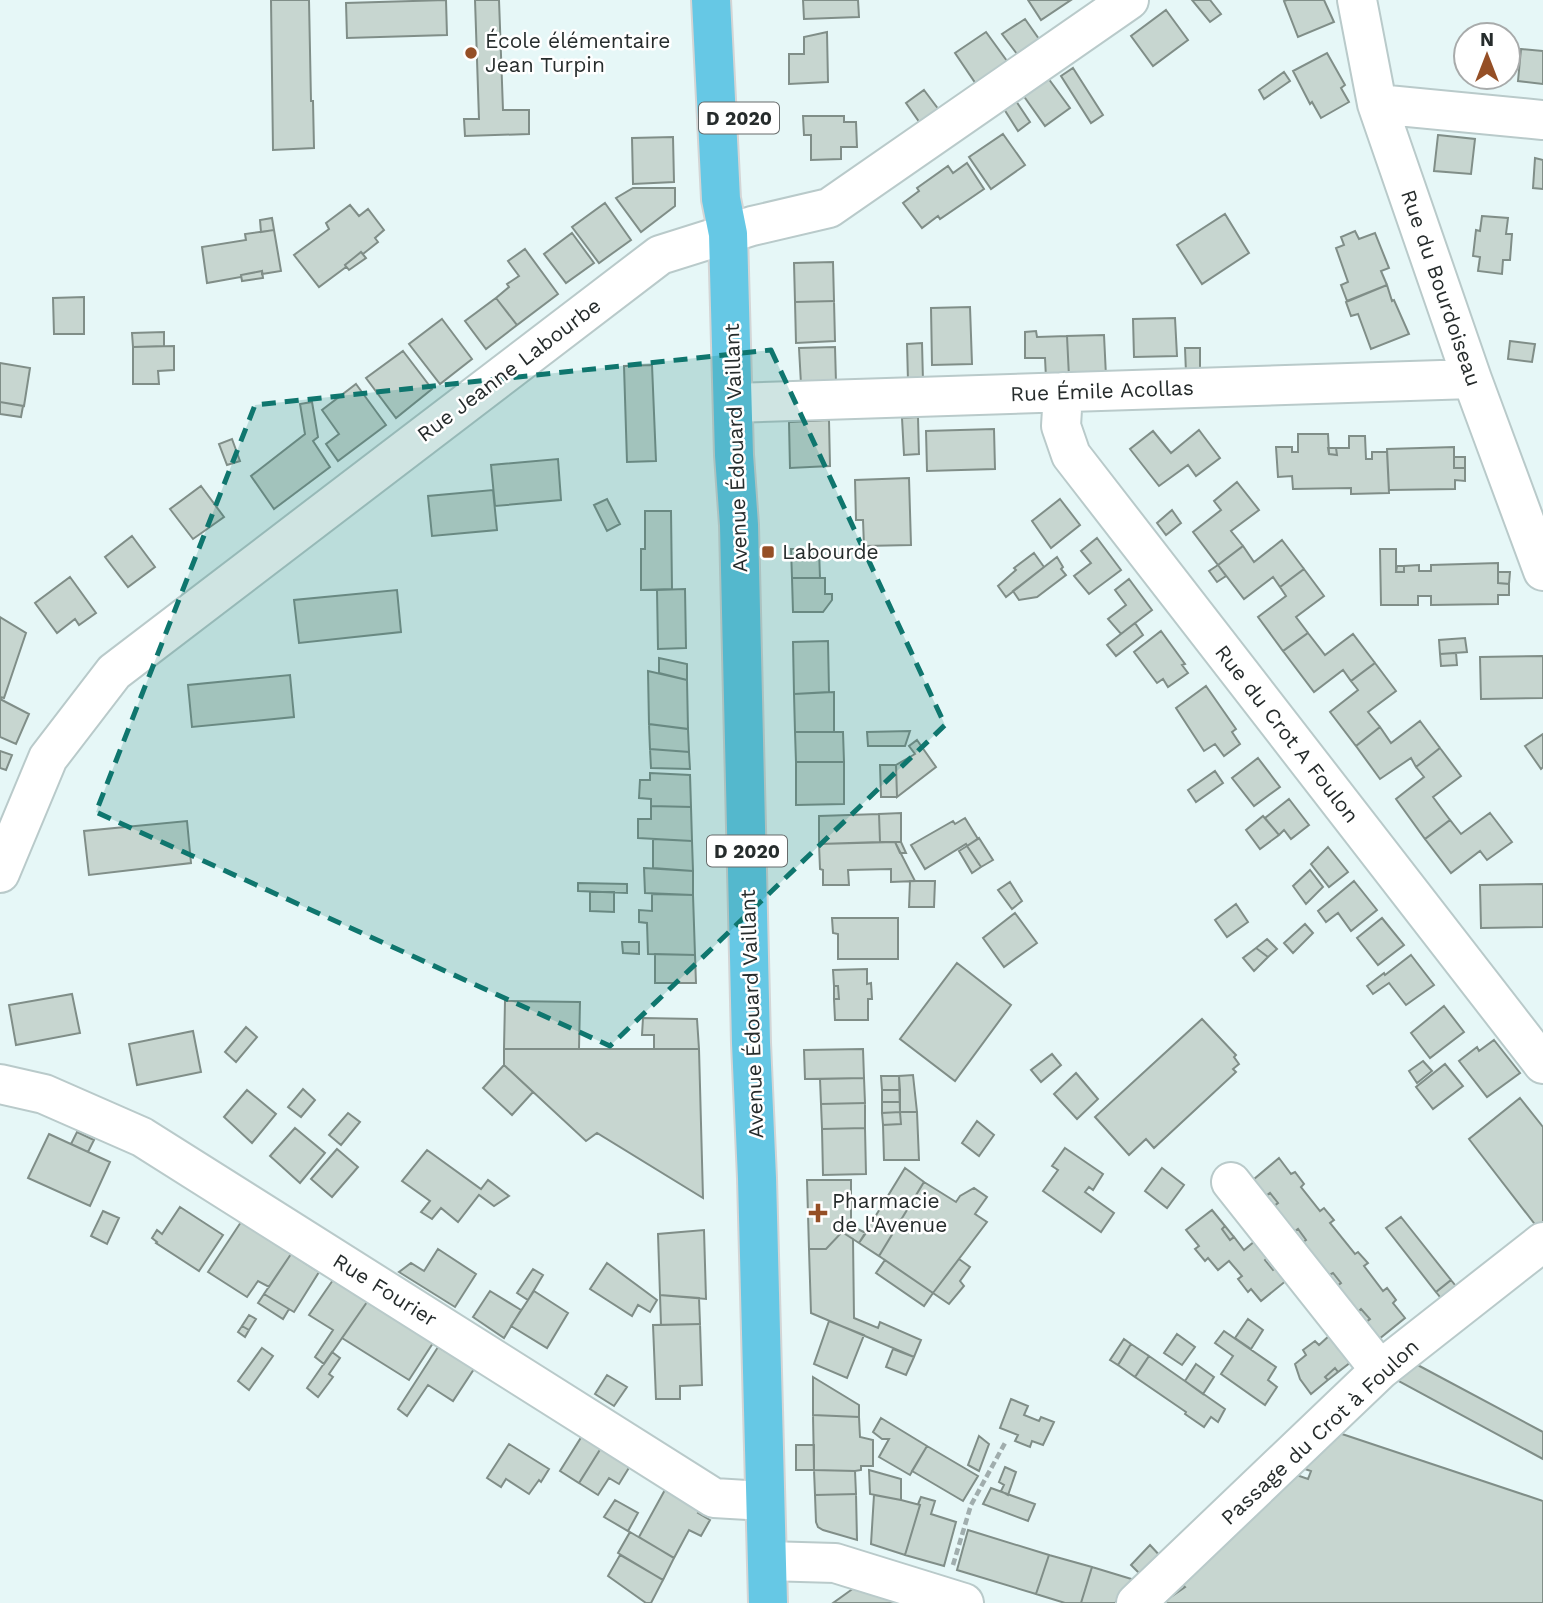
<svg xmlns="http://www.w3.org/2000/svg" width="1543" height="1603" viewBox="0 0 1543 1603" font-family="'Work Sans',sans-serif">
	<rect width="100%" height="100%" fill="#e6f7f7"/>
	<!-- building -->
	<path fill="#c7d6d0" stroke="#808e88" stroke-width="2" d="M271 0H309L311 101H313L314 148 273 150Z
		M446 0 447 35 347 38 346 3Z
		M475 0H499L503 110H529V134L465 136 464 119H479Z
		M803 0H858L859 17 804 19Z
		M1028 0H1071L1041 20Z
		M1192 0H1210L1221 14 1210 22Z
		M1287 0H1324L1334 22 1298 37 1284 1Z
		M1166 10 1188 40 1153 66 1131 36Z
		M1025 19 1039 39 1017 54 1002 34Z
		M827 32 828 82 789 84V54H804V37Z
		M986 32 1007 61 976 84 955 53Z
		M1521 49 1543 51V84L1518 81Z
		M1327 53 1345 85 1341 88 1349 102 1321 118 1312 102 1310 104 1293 71Z
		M1073 68 1103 115 1091 123 1061 76Z
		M1284 72 1290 81 1264 99 1259 90Z
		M1048 78 1070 108 1045 126 1023 95Z
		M924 90 939 110 920 123 906 103Z
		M1016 101 1030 122 1018 131 1004 109Z
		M803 116H844V122H856L857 147H841V159L811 160V135H804Z
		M1003 134 1025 165 991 189 969 157Z
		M1438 135 1475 139 1471 174 1434 171Z
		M673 137 674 182 633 184 632 138Z
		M1535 158 1543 160V189L1533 188Z
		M967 163 984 189 940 219 938 216 922 228 903 203 919 191 917 188 948 166 953 173Z
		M633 188H675V206L641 232 616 198Z
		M605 203 631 240 599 263 572 227Z
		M350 205 359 216 368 209 384 230 375 238 378 242 363 254 361 252 345 265 346 267 319 287 294 255 329 229 326 223Z
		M1225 214 1249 253 1202 284 1177 245Z
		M1482 216 1508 218 1506 234H1512L1510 260H1503L1502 274 1478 271 1480 257 1473 256 1476 230 1480 231Z
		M272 218 274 230 261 232 260 220Z
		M274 230 281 271 262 274V271L241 275V277L207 283 202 247 246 240 245 234Z
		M1355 231 1359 239 1375 233 1389 268 1381 271 1387 285 1347 301 1341 285 1348 282 1336 248 1344 245 1341 237Z
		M572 233 594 263 566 283 544 254Z
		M525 249 558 294 517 325 496 298 509 287 507 284 519 276 508 261Z
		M361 252 366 258 349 270 345 265Z
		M833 262 834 301 795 302 794 263Z
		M262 271 263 278 242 281 241 275Z
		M1387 285 1392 301 1394 300 1409 334 1371 349 1358 314 1351 316 1346 302Z
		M84 297V334H54L53 298Z
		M496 298 517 325 486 349 465 321Z
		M834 301 835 341 796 343 795 302Z
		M970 307 972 364 932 365 931 308Z
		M1175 318 1177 356 1134 357 1133 319Z
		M442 319 472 359 440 384 409 344Z
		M1036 331 1037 337 1067 336 1069 377 1046 378 1045 358H1025V332Z
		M164 332V346L133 347 132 333Z
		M1104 335 1106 376 1069 377 1067 336Z
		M1510 341 1535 344 1532 362 1508 359Z
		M922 343 923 381H908L907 344Z
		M174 346V370L158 371 159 384H133V347Z
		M835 347 836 383 801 384 799 348Z
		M1185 348H1200V373H1186Z
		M403 351 432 389 396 418 366 378Z
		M0 363 30 368 24 406 0 402Z
		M652 365 656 461 627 462 624 366Z
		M356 384 386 425 338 461 326 444 339 434 322 410Z
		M0 402 23 406 21 417 0 414Z
		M312 402 318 437 313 441 330 467 274 509 251 476 305 434 300 404Z
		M918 417 919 454 904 455 902 418Z
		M829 420 830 466 790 468 789 422Z
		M994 429 995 469 927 471 926 431Z
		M1199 430 1220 458 1196 476 1188 465 1159 486 1130 449 1153 431 1171 453Z
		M1298 434H1328L1329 454 1337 455 1336 448H1349V436H1365L1366 459H1372V452H1387L1389 493 1351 494V488L1293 489 1292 476 1278 477 1276 447H1292V452H1298Z
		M232 439 240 461 227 465 219 444Z
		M1454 447V468H1465V481L1455 480V489L1389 490 1387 449Z
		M1328 448H1336L1337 455 1329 454Z
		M1454 457H1465V468H1454Z
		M558 459 561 500 495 506 491 465Z
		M909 478 911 545 864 546 863 520H856L855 480Z
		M1237 482 1259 510 1231 531 1243 546 1218 565 1193 532 1221 510 1214 501Z
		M201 486 224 517 193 539 170 509Z
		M493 490 497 530 432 536 428 496Z
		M607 499 620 524 607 531 594 505Z
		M1060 499 1080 525 1051 548 1032 521Z
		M1172 510 1181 523 1166 535 1157 523Z
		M645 511H671L672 589 641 590V549H645Z
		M132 536 155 567 128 587 105 557Z
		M1097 538 1121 570 1089 594 1074 576 1091 563 1081 551Z
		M1282 540 1304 569 1280 587 1273 577 1244 599 1218 565 1243 546 1254 562Z
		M791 549H819L820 578H792Z
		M1380 549H1396V572H1404V566L1419 565V571H1431V565L1498 563V583L1509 584V595H1498V604L1431 605V596H1418V605H1381Z
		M1034 553 1044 567 1006 597 998 586 1016 570 1014 568Z
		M1057 557 1063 567 1061 569 1066 575 1037 597 1019 600 1013 591Z
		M1218 565 1226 576 1217 582 1209 571Z
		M1397 566H1404V572H1396Z
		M1304 569 1324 596 1296 617 1308 633 1283 651 1258 617 1286 596 1280 587Z
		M1498 572H1510L1509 584 1498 583Z
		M70 577 96 613 79 625 75 619 57 633 35 603Z
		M792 578H825V594H832V600L823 612H793Z
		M1129 579 1152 610 1121 634 1108 619 1126 605 1115 590Z
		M685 589 686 648 658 649 657 590Z
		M397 590 401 632 299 643 294 600Z
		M0 617 26 633 4 698 0 697Z
		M1135 623 1143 635 1116 656 1107 645Z
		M1161 631 1185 664 1182 665 1188 673 1168 687 1163 679 1157 683 1134 652Z
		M1308 633 1325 655 1353 634 1375 663 1351 681 1343 670 1314 692 1283 651Z
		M1465 638 1467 652 1440 654 1439 640Z
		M828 641 829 692 794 694 793 642Z
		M1456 653 1457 665 1441 666 1440 654Z
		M1543 656V698L1481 699 1480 657Z
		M659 658 687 664V680L659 673Z
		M1375 663 1396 691 1368 712 1380 727 1356 746 1330 712 1358 690 1351 681Z
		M648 671 687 680 688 729 649 724Z
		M290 675 294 717 192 727 188 685Z
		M1206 686 1236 729 1232 732 1240 744 1224 756 1215 744 1204 751 1176 708Z
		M834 692V732H795L794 694Z
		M0 699 29 714 16 744 0 737Z
		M1420 721 1440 748 1416 767 1411 758 1380 779 1356 746 1380 727 1391 743Z
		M649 724 688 729 689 752 650 749Z
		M910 731 905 746H868L867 732Z
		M795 732H843L844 762H796Z
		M1543 734V767L1541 769 1525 746Z
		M917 740 936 767 897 797 896 765 915 754 909 746Z
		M1440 748 1461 776 1433 797 1450 820 1425 839 1396 799 1424 777 1416 767Z
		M650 749 689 752 690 769 651 768Z
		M0 751 12 755 6 770 0 768Z
		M1258 758 1280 787 1254 806 1232 778Z
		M796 762H844V804L796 805Z
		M880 765H896L897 797H881Z
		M1215 771 1223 783 1196 802 1188 790Z
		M650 773 690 775 691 807 651 806V799L639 798 640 780H650Z
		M1289 799 1309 825 1291 839 1284 830 1279 835 1265 818Z
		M651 806 691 807 692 841 638 838V819H651Z
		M901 813V842H880L879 814Z
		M1490 813 1512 842 1487 860 1480 851 1451 873 1425 839 1450 820 1461 834Z
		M879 814 880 842 819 844V816Z
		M1263 816 1279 835 1260 849 1246 830Z
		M965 818 978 839 967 846 966 844 925 869 911 845 953 821 955 824Z
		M187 821 191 863 89 875 84 831Z
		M979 838 993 860 981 867 967 846Z
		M653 839 692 841 693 871 653 868Z
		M895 842H901L906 853H900Z
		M895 842 915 881 891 882V869L848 870 849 885H823V870L820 869 819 844Z
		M967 846 981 867 972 873 959 851Z
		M1328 847 1348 872 1329 887 1311 864Z
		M644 868 693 871V895L645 893Z
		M1310 870 1323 887 1306 904 1293 886Z
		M910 881H935L934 907H909Z
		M1354 881 1377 910 1351 931 1338 913 1326 922 1318 911Z
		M1010 882 1022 901 1012 909 998 890Z
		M578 883 627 884V893L578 891Z
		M1543 884V927L1481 928 1480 885Z
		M590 892H614V912L590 911Z
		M652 894 693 895 695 955 648 954 647 923 639 922V910L652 911Z
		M1236 904 1248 922 1227 937 1215 920Z
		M1015 913 1037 943 1004 967 983 938Z
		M832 918H898V959H838V934L833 933Z
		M1382 918 1404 945 1378 965 1357 938Z
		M1305 924 1313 933 1293 953 1284 943Z
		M1267 939 1277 949 1268 957 1256 948Z
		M622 942H639V954L623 953Z
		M1256 948 1268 957 1254 971 1243 958Z
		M655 954 695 955 696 983H655Z
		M1411 955 1434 985 1406 1005 1389 983 1373 994 1367 986 1384 973 1385 975Z
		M957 963 1011 1005 955 1081 900 1039Z
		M867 969V984L871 983 872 999H868V1020H835L834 999H839L838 986H834L833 970Z
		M834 986H838L839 999H834Z
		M72 994 80 1033 16 1045 9 1005Z
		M505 1001 580 1002 579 1049H504Z
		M1444 1006 1464 1032 1430 1058 1411 1033Z
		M643 1018 697 1019 699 1049H654V1035H642Z
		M1202 1019 1236 1055 1234 1057 1239 1064 1233 1069 1236 1072 1154 1148 1146 1139 1129 1155 1095 1117Z
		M246 1027 257 1037 236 1062 225 1052Z
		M193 1031 201 1072 137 1085 129 1044Z
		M1494 1040 1520 1073 1487 1097 1459 1061 1477 1047 1479 1051Z
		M504 1049H699L703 1198 597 1133 586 1141 504 1065Z
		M863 1049 864 1078 805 1079 804 1050Z
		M1052 1054 1061 1065 1041 1082 1031 1070Z
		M1423 1061 1432 1071 1417 1083 1409 1071Z
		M1445 1064 1463 1086 1433 1109 1416 1087Z
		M504 1065 533 1092 512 1115 483 1088Z
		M1076 1073 1098 1099 1077 1119 1054 1094Z
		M913 1075 917 1112H900L899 1076Z
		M881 1076H899L900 1090H882Z
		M864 1078 865 1103 821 1104 820 1079Z
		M303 1089 315 1100 301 1117 288 1107Z
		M247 1090 276 1114 252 1143 224 1117Z
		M882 1090H900V1102H882Z
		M1520 1098 1543 1127V1223L1537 1227 1469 1139Z
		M882 1102H900V1112L882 1113Z
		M865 1103V1128L822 1129 821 1104Z
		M900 1112H917L919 1160H884L883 1125 901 1124Z
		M900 1112 901 1124 883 1125 882 1113Z
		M348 1113 360 1122 341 1145 329 1135Z
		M977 1121 994 1135 979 1156 962 1143Z
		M295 1128 325 1153 300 1183 270 1156Z
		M865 1128 866 1174 823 1175 822 1129Z
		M77 1132 94 1140 88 1152 71 1144Z
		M49 1134 110 1162 90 1206 28 1178Z
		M1065 1148 1103 1174 1093 1190 1089 1187 1085 1192 1114 1213 1101 1232 1043 1191 1058 1170 1052 1166Z
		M337 1149 358 1167 332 1197 311 1179Z
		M427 1150 481 1189 488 1180 509 1196 494 1206 479 1195 458 1222 441 1208 432 1219 421 1212 430 1201 402 1181Z
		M1279 1158 1291 1174 1295 1172 1304 1184 1301 1187 1320 1211 1324 1208 1334 1220 1330 1223 1355 1254 1358 1252 1368 1263 1364 1266 1383 1291 1387 1288 1396 1300 1393 1303 1405 1318 1379 1339 1366 1322 1370 1319 1361 1309 1358 1312 1337 1286 1341 1283 1333 1273 1329 1275 1303 1242 1306 1240 1298 1229 1294 1232 1274 1206 1278 1203 1270 1193 1266 1196 1253 1180Z
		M905 1168 924 1182 879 1256 859 1243Z
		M1162 1168 1184 1185 1167 1208 1145 1191Z
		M807 1180H851V1226L866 1233 859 1243 842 1232 826 1249H809Z
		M924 1182 956 1202 960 1196 974 1188 987 1197 975 1214 987 1222 933 1293 879 1256Z
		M1270 1193 1278 1203 1274 1206 1266 1196Z
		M180 1207 223 1235 199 1271 156 1243 157 1242 152 1238 157 1230 162 1234Z
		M1212 1210 1225 1226 1222 1229 1230 1240 1234 1237 1244 1250 1255 1241 1268 1257 1265 1260 1273 1270 1276 1268 1287 1280 1261 1301 1251 1289 1248 1292 1238 1279 1242 1276 1229 1261 1218 1270 1208 1258 1205 1261 1195 1249 1199 1246 1186 1230Z
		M103 1211 119 1218 107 1244 91 1236Z
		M1401 1217 1451 1280 1436 1292 1386 1228Z
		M241 1222 291 1254 269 1287 258 1281 247 1297 208 1272Z
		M1225 1226 1234 1237 1230 1240 1222 1229Z
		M1298 1229 1306 1240 1303 1242 1294 1232Z
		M704 1230 706 1299 660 1295 658 1234Z
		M842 1232 853 1239 854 1318 878 1328 880 1322 921 1340 914 1357 811 1313 809 1249H826Z
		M438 1249 476 1274 455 1307 399 1272 411 1263 424 1271Z
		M291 1254 319 1272 294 1312 264 1294Z
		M959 1259 970 1267 960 1281 964 1286 949 1304 933 1293Z
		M885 1260 933 1293 924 1306 876 1273Z
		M607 1263 657 1300 650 1312 638 1305 632 1316 590 1289Z
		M533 1269 543 1275 528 1300 517 1293Z
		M1333 1273 1341 1283 1337 1286 1329 1275Z
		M333 1280 367 1302 324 1364 315 1357 333 1330 309 1315Z
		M1451 1280 1463 1295 1448 1307 1436 1292Z
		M490 1291 521 1310 504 1338 473 1317Z
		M534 1291 568 1313 547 1348 511 1326Z
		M264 1294 289 1309 283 1319 258 1303Z
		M660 1295 699 1298 700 1324 661 1325Z
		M367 1302 433 1343 409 1380 342 1338Z
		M1361 1309 1370 1319 1366 1322 1358 1312Z
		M249 1315 256 1319 249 1330 242 1326Z
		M1248 1319 1263 1330 1251 1349 1235 1338Z
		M829 1321 864 1335 847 1378 814 1364Z
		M700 1324 702 1385 680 1386V1399H656L653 1325Z
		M242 1326 249 1330 245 1337 238 1332Z
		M1224 1331 1276 1367 1268 1380 1277 1387 1265 1405 1221 1374 1233 1356 1215 1343Z
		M1177 1334 1195 1347 1182 1365 1164 1353Z
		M1330 1335 1351 1362 1338 1372 1335 1368 1325 1377 1328 1380 1311 1394 1300 1379 1295 1364 1306 1355 1303 1350 1315 1341 1319 1345Z
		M1124 1339 1131 1344 1118 1365 1110 1360Z
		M1131 1344 1149 1356 1135 1377 1118 1365Z
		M438 1347 474 1369 453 1401 428 1385 407 1416 398 1409Z
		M262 1348 273 1356 249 1390 238 1381Z
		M893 1349 914 1357 906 1375 886 1367Z
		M332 1352 340 1358 329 1374 333 1377 318 1397 307 1388Z
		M1149 1356 1225 1409 1218 1422 1211 1417 1204 1427 1185 1414 1186 1412 1135 1377Z
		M1412 1362 1543 1432V1459L1391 1377Z
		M1196 1364 1214 1377 1203 1394 1185 1381Z
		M1335 1368 1338 1372 1328 1380 1325 1377Z
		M607 1375 627 1387 614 1406 595 1394Z
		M813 1377 859 1405V1417L813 1415Z
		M1011 1399 1028 1406 1024 1415 1039 1421 1041 1417 1054 1422 1043 1445 1032 1441 1030 1447 1015 1441 1018 1435 1000 1428Z
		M813 1415 859 1417 860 1437 873 1440V1466H861V1470L855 1471 814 1470Z
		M881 1418 927 1446 910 1475 879 1457 889 1439H882L873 1432Z
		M1324 1428 1543 1501V1603H1162L1185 1587 1173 1575 1279 1469 1308 1479 1311 1471 1305 1469 1317 1432Z
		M582 1436 601 1448 579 1483 560 1471Z
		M979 1436 989 1444 979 1471 968 1465Z
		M509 1444 549 1469 541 1482 539 1480 529 1494 506 1479 501 1487 487 1478Z
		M796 1445H814V1470H796Z
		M927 1446 978 1476 963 1501 912 1471Z
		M601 1448 630 1466 619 1484 609 1478 598 1495 579 1483Z
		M1005 1467 1016 1472 1008 1495 1001 1491 1004 1485 999 1482Z
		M814 1470 855 1471 856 1494 815 1495Z
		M869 1470 901 1479V1500L870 1494Z
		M666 1488 700 1510 698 1513 710 1520 701 1536 689 1530 674 1558 639 1537Z
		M991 1488 1035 1504 1028 1521 983 1504Z
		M856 1494 857 1540 823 1530 818 1527 816 1522 815 1495Z
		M874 1495 901 1500 920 1505 905 1555 871 1544Z
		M921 1497 935 1501 931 1514 956 1522 944 1566 905 1555 920 1505 918 1504Z
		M615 1500 638 1513 628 1531 604 1517Z
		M968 1530 1049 1555 1036 1594 957 1570Z
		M630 1532 674 1558 663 1580 618 1553Z
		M1150 1545 1162 1558 1142 1576 1131 1565Z
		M620 1555 663 1580 651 1603H646L608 1576Z
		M1049 1555 1092 1567 1081 1603H1065L1036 1594Z
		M1092 1567 1138 1581 1115 1603H1081Z
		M858 1585 913 1603H833Z"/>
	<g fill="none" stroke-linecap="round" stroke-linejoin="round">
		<!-- minor casing -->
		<g stroke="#b9caca" stroke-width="42">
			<path id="minor" d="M1357 0 1377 104 1472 379 1543 571
				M1377 104 1543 120
				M1063 392 1061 426 1071 455 1543 1064
				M733 403 1472 379
				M0 873 48 758 114 672 660 255 752 226 829 208 1129 0
				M0 1084 44 1094 142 1137 714 1498 765 1501
				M1231 1182 1380 1370
				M767 1561 835 1563 964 1603
				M1136 1603 1380 1370 1543 1242"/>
		</g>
		<!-- major casing -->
		<g stroke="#d4d5d5" stroke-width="42">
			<path id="major" d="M711 0 721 199 728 234 734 455 739 525 751 1043 757 1178 768 1603"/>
		</g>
		<!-- path -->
		<path stroke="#a0adad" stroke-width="4.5" stroke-dasharray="7 3.5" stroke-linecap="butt" d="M953 1565 971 1505 1005 1443"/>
		<!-- minor -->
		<use href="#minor" stroke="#fff" stroke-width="38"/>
		<!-- major -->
		<use href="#major" stroke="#66c8e5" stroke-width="38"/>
	</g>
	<!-- marked area -->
	<path fill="#0f766e" fill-opacity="0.2" stroke="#0f766e" stroke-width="5" stroke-dasharray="14 9" stroke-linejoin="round" d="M771 350 945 725 610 1046 96 812 255 405Z"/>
	<!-- markers -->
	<g fill="#954f26" stroke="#fff" stroke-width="2.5">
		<circle cx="471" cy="53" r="7"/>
		<rect x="761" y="545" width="14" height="14" rx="3.5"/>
		<path d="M814.5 1202.5h7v7h7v7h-7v7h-7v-7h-7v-7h7z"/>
	</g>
	<g text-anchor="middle" stroke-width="5" stroke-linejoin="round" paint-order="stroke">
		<!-- shield labels -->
		<g fill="#fff" stroke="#676b6b" stroke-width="2">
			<rect x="699" y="102.5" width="80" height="31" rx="5"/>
			<rect x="707" y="835.5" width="80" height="31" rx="5"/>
		</g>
		<g font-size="19" font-weight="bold" fill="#262c2c">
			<text x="739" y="125">D 2020</text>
			<text x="747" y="858">D 2020</text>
		</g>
		<!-- poi labels -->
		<g font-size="21" fill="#262c2c" stroke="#fff" text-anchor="start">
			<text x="485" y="48">École élémentaire<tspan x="485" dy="24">Jean Turpin</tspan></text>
			<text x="782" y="559">Labourde</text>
			<text x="832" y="1208">Pharmacie<tspan x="832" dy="24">de l'Avenue</tspan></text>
		</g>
		<!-- street labels -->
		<g font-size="21" fill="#262c2c" stroke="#fff">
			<text transform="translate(1441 288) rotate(71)" y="7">Rue du Bourdoiseau</text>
			<text transform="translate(509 370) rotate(-37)" y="7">Rue Jeanne Labourbe</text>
			<text transform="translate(1102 391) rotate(-2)" y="7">Rue Émile Acollas</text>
			<text transform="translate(736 448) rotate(-92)" y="7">Avenue Édouard Vaillant</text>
			<text transform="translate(1287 734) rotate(52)" y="7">Rue du Crot A Foulon</text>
			<text transform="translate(752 1014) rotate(-92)" y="7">Avenue Édouard Vaillant</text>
			<text transform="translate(385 1290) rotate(32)" y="7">Rue Fourier</text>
			<text transform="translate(1320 1432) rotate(-43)" y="7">Passage du Crot à Foulon</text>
		</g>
	</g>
	<!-- north arrow -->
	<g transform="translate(1487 56)"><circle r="33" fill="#ffffff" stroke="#a8abab" stroke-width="2"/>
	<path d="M0-5L12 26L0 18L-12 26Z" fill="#954f26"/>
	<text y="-10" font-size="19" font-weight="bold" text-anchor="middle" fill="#262c2c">N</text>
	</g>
</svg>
